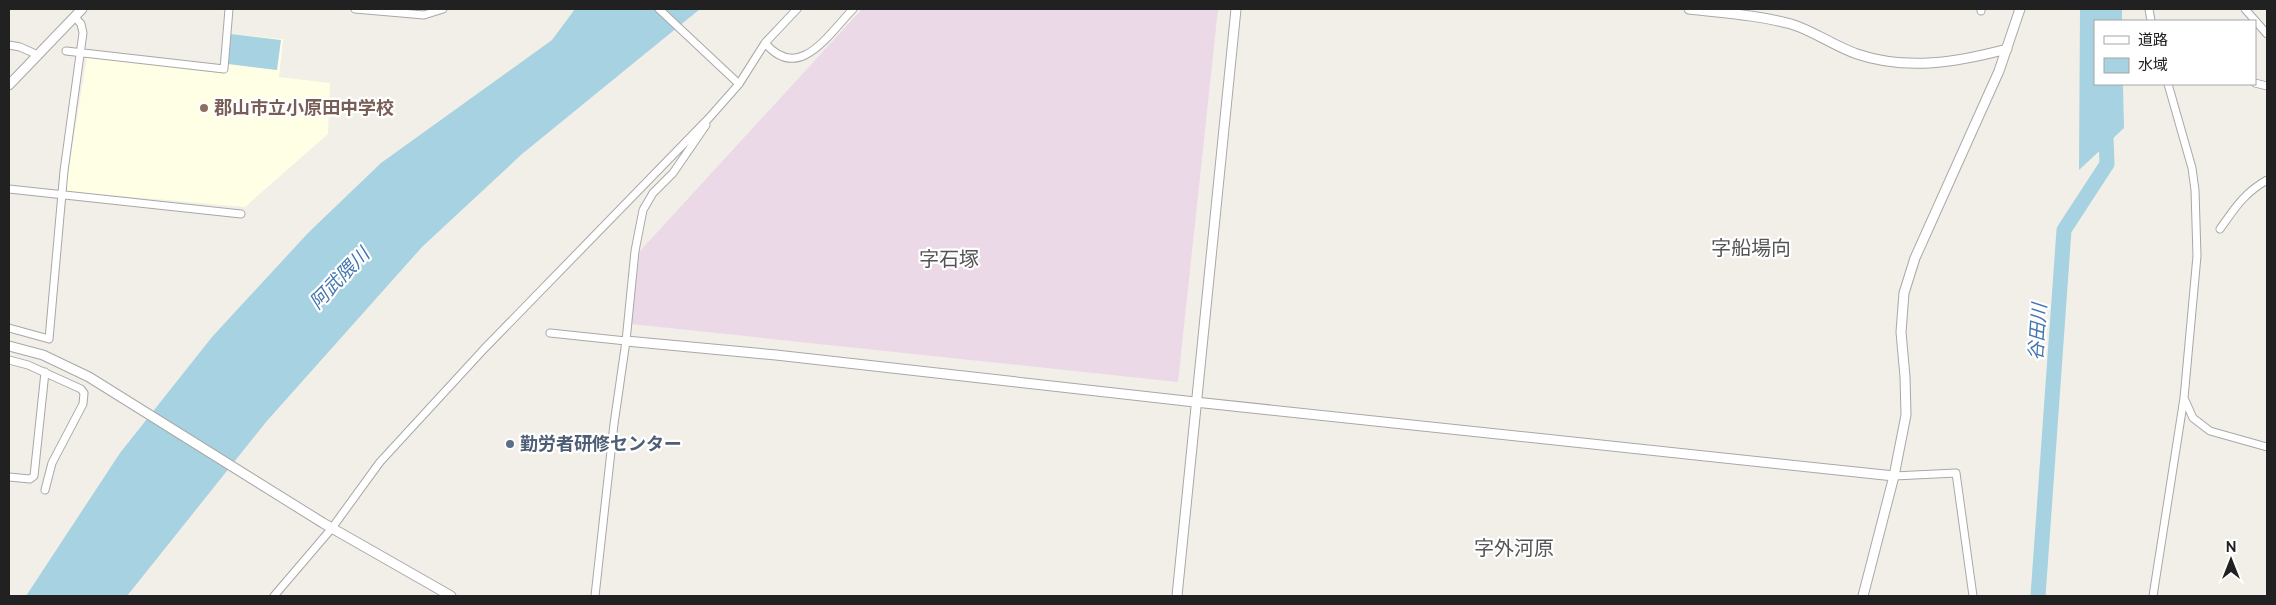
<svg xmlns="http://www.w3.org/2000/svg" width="2276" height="605" viewBox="0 0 2276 605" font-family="Raleway,'Noto Sans JP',sans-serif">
	<rect width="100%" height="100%" fill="#f2efe8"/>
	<!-- industrial -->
	<path fill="#ebd9e7" d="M862 9H1218L1178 382 631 324 640 251Z"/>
	<!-- education -->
	<path fill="#feffe4" d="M231 34 283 39 279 77 330 83 328 134 245 207 65 191 87 57 227 72Z"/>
	<!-- water -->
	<path fill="#a6d2e1" d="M575 9H700L522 154 422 247 266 422 127 596H26L120 453 212 337 308 233 381 163 552 40Z
		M2080 9H2122V21H2095V84H2123L2124 128 2079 170Z
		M231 34 281 40 277 70 228 64Z"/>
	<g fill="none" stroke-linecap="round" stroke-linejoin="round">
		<!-- river -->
		<path stroke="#a6d2e1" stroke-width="15" d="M2038 596 2064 230 2107 164 2104 84"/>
		<!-- minor casing -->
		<g stroke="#a8a8a8" stroke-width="9">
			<path id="minor" d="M355 9 424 15 443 9
				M659 9 739 84
				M1981 9V11
				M2149 9 2151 21
				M2245 9 2267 34
				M765 43C799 83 828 35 853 9
				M9 45 20 47 38 55
				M66 51 224 69 229 9
				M2255 83 2267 86
				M9 189 241 214
				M2220 229C2235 208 2244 193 2267 180
				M9 328 49 339 64 171 83 33 81 24 75 17
				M550 333 626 341
				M9 360 28 365 81 389 84 393 83 404 52 463 45 490
				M2184 398 2193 418 2210 431 2267 447
				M1894 476 1956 473 1973 596
				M9 477 30 479 34 476 45 372
				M274 596 332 528 380 462 484 349 709 118 739 84 765 43 797 9
				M595 596 614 424 626 341 635 251 643 210 653 193 673 173 706 125
				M2153 596 2184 398 2197 256 2195 190 2192 168 2168 84"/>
		</g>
		<!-- tertiary casing -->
		<g stroke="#a8a8a8" stroke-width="11">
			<path id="tertiary" d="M1689 9C1723 13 1758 15 1791 24 1814 31 1834 46 1857 54 1907 71 1958 62 2007 49
				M9 85 82 9
				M626 341 776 355 1195 402 1894 476
				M9 346 43 355 89 377 323 523 451 596
				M1177 596 1236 9
				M1863 596 1894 476 1906 415 1905 377 1901 332 1904 293 1915 258 1999 71 2020 9"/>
		</g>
		<!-- minor -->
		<use href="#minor" stroke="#fff" stroke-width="7"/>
		<!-- tertiary -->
		<use href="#tertiary" stroke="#fff" stroke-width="9"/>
	</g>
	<!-- markers -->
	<circle fill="#8d6e63" stroke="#fff" stroke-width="2" cx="204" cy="108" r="5"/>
	<circle fill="#5c6f8a" stroke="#fff" stroke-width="2" cx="510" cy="444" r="5"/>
	<g text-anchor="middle" stroke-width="4.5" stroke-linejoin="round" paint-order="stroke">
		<!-- education labels -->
		<g font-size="18" font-weight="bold" fill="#785e54" stroke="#fff" text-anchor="start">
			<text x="214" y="114">郡山市立小原田中学校</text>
		</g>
		<!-- service labels -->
		<g font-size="18" font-weight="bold" fill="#4e5e75" stroke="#fff" text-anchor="start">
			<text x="520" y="450">勤労者研修センター</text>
		</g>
		<!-- water labels -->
		<g font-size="19" font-style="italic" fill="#4476af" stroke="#fff">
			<text transform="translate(339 278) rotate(-46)" y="7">阿武隈川</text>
			<text transform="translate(2037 332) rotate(-86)" y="7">谷田川</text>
		</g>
		<!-- quarter labels -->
		<g font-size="20" fill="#545454" stroke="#fff">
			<text x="1751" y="255">字船場向</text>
			<text x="949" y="266">字石塚</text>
			<text x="1514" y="555">字外河原</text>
		</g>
	</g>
	<!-- border -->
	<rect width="2276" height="605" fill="none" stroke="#212121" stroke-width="20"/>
	<!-- legend -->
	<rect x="2094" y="20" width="162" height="65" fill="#ffffff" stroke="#a6a6a6"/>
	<rect x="2104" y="36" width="25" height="8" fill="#ffffff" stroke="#a6a6a6"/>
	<text x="2138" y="45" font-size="15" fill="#212121">道路</text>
	<rect x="2104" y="58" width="25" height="15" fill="#a6d2e1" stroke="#a6a6a6"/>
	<text x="2138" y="70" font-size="15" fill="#212121">水域</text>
	<!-- north arrow -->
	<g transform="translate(2231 560)" stroke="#ffffff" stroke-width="4" paint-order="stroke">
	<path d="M0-4L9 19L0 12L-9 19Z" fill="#212121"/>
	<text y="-8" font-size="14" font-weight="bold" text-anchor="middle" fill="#212121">N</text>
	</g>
</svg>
